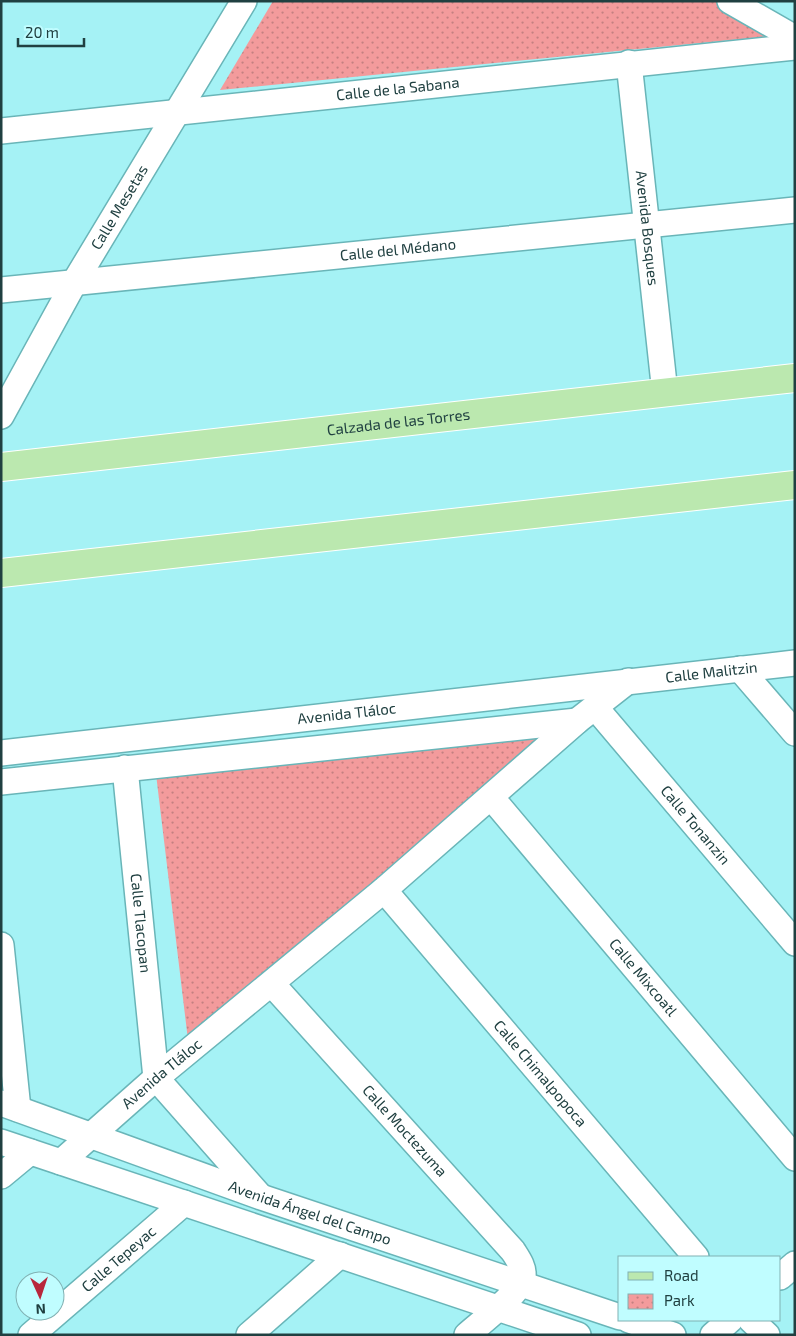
<svg xmlns="http://www.w3.org/2000/svg" width="796" height="1336" viewBox="0 0 796 1336" font-family="'Exo 2',sans-serif">
	<defs>
		<pattern id="park-dots" width="8" height="8" patternUnits="userSpaceOnUse" patternTransform="scale(1.25)"><rect width="8" height="8" fill="#f39b9c"/><path d="M2 2h.1M6 6h.1" fill="none" stroke="#c48081" stroke-width="1.8" stroke-linecap="round"/></pattern>
	</defs>
	<rect width="100%" height="100%" fill="#a5f2f5"/>
	<!-- park -->
	<path fill="url(#park-dots)" d="M273 1H721L782 35 220 90Z
		M551 731 188 1040 156 774Z"/>
	<g fill="none" stroke-linecap="round" stroke-linejoin="round">
		<!-- minor casing -->
		<g stroke="#69b5b8" stroke-width="28">
			<g id="minor">
				<path d="M730 1 795 38"/>
				<path id="s1" d="M629 63 665 393"/>
				<path id="s2" d="M1 131 795 47"/>
				<path id="s3" d="M1 290 795 210"/>
				<path id="s4" d="M1 416 74 283 244 1"/>
				<path d="M740 669 795 733"/>
				<path id="s5" d="M595 707 795 943"/>
				<path id="s6" d="M1 753 795 663"/>
				<path id="s7" d="M125 768 156 1078 259 1195"/>
				<path d="M1 782 577 721"/>
				<path id="s8" d="M491 797 795 1158"/>
				<path id="s9" d="M384 890 696 1257"/>
				<path d="M1 945 18 1109"/>
				<path id="s10" d="M272 984 513 1251C518 1259 524 1267 523 1276 521 1293 480 1323 467 1335"/>
				<path id="s11" d="M1 1103 261 1197 620 1317"/>
				<path d="M1 1142 578 1335"/>
				<path id="s12" d="M61 1162 156 1078 384 890 577 721 628 681"/>
				<path d="M1 1176 30 1152"/>
				<path d="M780 1277 795 1264"/>
				<path d="M629 1320 673 1335"/>
				<path d="M751 1320 767 1335"/>
				<path id="s13" d="M31 1335 184 1203"/>
				<path d="M249 1335 340 1255"/>
				<path d="M713 1335 730 1320"/>
			</g>
		</g>
		<!-- primary casing -->
		<g stroke="#fff" stroke-width="30">
			<g id="primary">
				<path id="s14" d="M1 467 795 378"/>
				<path d="M1 573 795 485"/>
			</g>
		</g>
		<!-- minor -->
		<use href="#minor" stroke="#fff" stroke-width="25"/>
		<!-- primary -->
		<use href="#primary" stroke="#bbe8af" stroke-width="28"/>
	</g>
	<g text-anchor="middle" stroke-width="4" stroke-linejoin="round" paint-order="stroke">
		<!-- street labels -->
		<g font-size="15" fill="#204041" stroke="#c0fdff">
			<text dy="5" stroke="none"><textPath href="#s2" startOffset="399">Calle de la Sabana</textPath></text>
			<text dy="5" stroke="none"><textPath href="#s4" startOffset="240">Calle Mesetas</textPath></text>
			<text dy="5" stroke="none"><textPath href="#s1" startOffset="166">Avenida Bosques</textPath></text>
			<text dy="5" stroke="none"><textPath href="#s3" startOffset="399">Calle del Médano</textPath></text>
			<text dy="5" stroke="none"><textPath href="#s14" startOffset="400">Calzada de las Torres</textPath></text>
			<text dy="5" stroke="none"><textPath href="#s6" startOffset="715">Calle Malitzin</textPath></text>
			<text dy="5" stroke="none"><textPath href="#s6" startOffset="348">Avenida Tláloc</textPath></text>
			<text dy="5" stroke="none"><textPath href="#s5" startOffset="155">Calle Tonanzin</textPath></text>
			<text dy="5" stroke="none"><textPath href="#s7" startOffset="156">Calle Tlacopan</textPath></text>
			<text dy="5" stroke="none"><textPath href="#s8" startOffset="236">Calle Mixcoatl</textPath></text>
			<text dy="5" stroke="none"><textPath href="#s9" startOffset="241">Calle Chimalpopoca</textPath></text>
			<text dy="5" stroke="none"><textPath href="#s12" startOffset="134">Avenida Tláloc</textPath></text>
			<text dy="5" stroke="none"><textPath href="#s10" startOffset="198">Calle Moctezuma</textPath></text>
			<text dy="5" stroke="none"><textPath href="#s11" startOffset="328">Avenida Ángel del Campo</textPath></text>
			<text dy="5" stroke="none"><textPath href="#s13" startOffset="116">Calle Tepeyac</textPath></text>
		</g>
	</g>
	<!-- border -->
	<rect width="796" height="1336" fill="none" stroke="#204041" stroke-width="5"/>
	<!-- legend -->
	<rect x="618" y="1256" width="162" height="65" fill="#c0fdff" stroke="#80b1b3"/>
	<rect x="628" y="1272" width="25" height="8" fill="#bbe8af" stroke="#80b1b3"/>
	<text x="664" y="1281" font-size="15" fill="#204041">Road</text>
	<rect x="628" y="1294" width="25" height="15" fill="url(#park-dots)" stroke="#80b1b3"/>
	<text x="664" y="1306" font-size="15" fill="#204041">Park</text>
	<!-- north arrow -->
	<g transform="translate(40 1296) rotate(177)"><circle r="24" fill="#c0fdff" stroke="#80b1b3"/>
	<path d="M0-4L9 19L0 12L-9 19Z" fill="#b8273c"/>
	<text y="-8" font-size="14" font-weight="bold" text-anchor="middle" fill="#204041">N</text>
	</g>
	<!-- scale -->
	<path d="M18 38v8h66v-8" fill="none" stroke="#204041" stroke-width="2.5"/>
	<text x="25" y="38" font-size="15" fill="#204041" stroke="#c0fdff" stroke-width="4" paint-order="stroke">20 m</text>
</svg>
